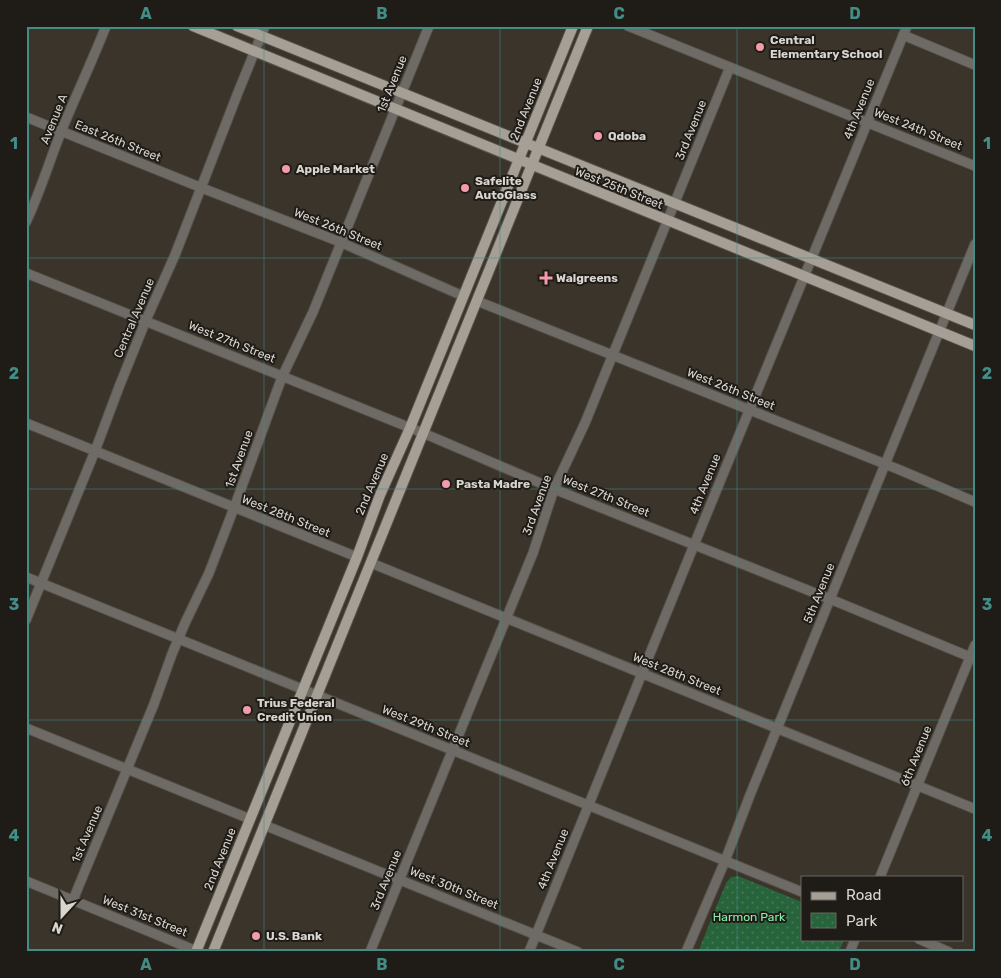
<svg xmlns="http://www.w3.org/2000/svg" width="1001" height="978" viewBox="0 0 1001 978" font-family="Rubik,sans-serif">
	<defs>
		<pattern id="park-dots" width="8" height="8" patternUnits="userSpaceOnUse" patternTransform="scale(1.25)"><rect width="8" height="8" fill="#27633b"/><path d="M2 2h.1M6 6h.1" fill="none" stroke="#467856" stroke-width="1.8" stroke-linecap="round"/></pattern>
	</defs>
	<rect width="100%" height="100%" fill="#3a342b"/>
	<!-- park -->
	<path fill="url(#park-dots)" d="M738 876 802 902V939H844L839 952H698L726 883 731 877Z"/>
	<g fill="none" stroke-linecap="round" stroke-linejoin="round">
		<!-- minor casing -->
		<g stroke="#575149" stroke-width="11">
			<path id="minor" d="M628 26 975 166
				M903 35 975 65
				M26 117 202 188 340 242 463 296
				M26 222C40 193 49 162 61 132 75 97 92 62 106 26
				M26 273 423 433 554 489 830 599 975 659
				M477 301 900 470 975 502
				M26 423 357 557
				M371 563 975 809
				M26 577 802 892
				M26 620 95 451 119 387 146 320 175 255 237 95 265 26
				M26 728 250 819
				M264 825 578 952
				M880 877 975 645
				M26 881 199 952
				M73 900 154 704 172 654 185 623 209 573 234 508 282 377 313 312 429 26
				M919 939 949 952
				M370 952 533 553 554 489 585 423 730 67
				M529 952 694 545 907 26
				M686 952 725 861 750 795 975 244
				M850 952 855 939"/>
		</g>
		<!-- major casing -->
		<g stroke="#575149" stroke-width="12">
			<path id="major" d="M193 26 975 346
				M237 26 975 325
				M196 952 357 557 380 495 410 428 573 26
				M213 952 588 26"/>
		</g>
		<!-- minor -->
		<use href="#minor" stroke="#6e6b66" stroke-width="9"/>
		<!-- major -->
		<use href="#major" stroke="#a59f95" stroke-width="10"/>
	</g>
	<!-- grid -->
	<path fill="none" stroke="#428e86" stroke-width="1" stroke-opacity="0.55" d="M264 26V952M500 26V952M737 26V952M26 258H975M26 489H975M26 720H975"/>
	<!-- markers -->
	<g fill="#f39aab" stroke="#1f1c18" stroke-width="2">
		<circle cx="760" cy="47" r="5"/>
		<circle cx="598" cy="136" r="5"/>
		<circle cx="286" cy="169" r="5"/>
		<circle cx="465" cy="188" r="5"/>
		<path d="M543.5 270.5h5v5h5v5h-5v5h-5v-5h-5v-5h5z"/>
		<circle cx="446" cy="484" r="5"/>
		<circle cx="247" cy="710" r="5"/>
		<circle cx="256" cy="936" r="5"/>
	</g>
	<g text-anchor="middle" stroke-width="4" stroke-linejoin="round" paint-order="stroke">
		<!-- poi labels -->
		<g font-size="12" font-weight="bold" fill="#d9d5cf" stroke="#1f1c18" text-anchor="start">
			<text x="770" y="44">Central<tspan x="770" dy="14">Elementary School</tspan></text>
			<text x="608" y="140">Qdoba</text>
			<text x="296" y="173">Apple Market</text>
			<text x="475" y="185">Safelite<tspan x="475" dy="14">AutoGlass</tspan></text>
			<text x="556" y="282">Walgreens</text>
			<text x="456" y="488">Pasta Madre</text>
			<text x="257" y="707">Trius Federal<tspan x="257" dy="14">Credit Union</tspan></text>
			<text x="266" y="940">U.S. Bank</text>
		</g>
		<!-- street labels -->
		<g font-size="12" fill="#d9d5cf" stroke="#1f1c18">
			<text transform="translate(392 84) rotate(-68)" y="4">1st Avenue</text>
			<text transform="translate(526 109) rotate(-68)" y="4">2nd Avenue</text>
			<text transform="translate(859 109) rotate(-68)" y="4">4th Avenue</text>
			<text transform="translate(54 119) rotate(-68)" y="4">Avenue A</text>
			<text transform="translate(918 129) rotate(22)" y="4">West 24th Street</text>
			<text transform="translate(691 130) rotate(-68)" y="4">3rd Avenue</text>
			<text transform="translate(118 141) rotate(22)" y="4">East 26th Street</text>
			<text transform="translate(619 188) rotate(22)" y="4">West 25th Street</text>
			<text transform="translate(338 229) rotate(22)" y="4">West 26th Street</text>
			<text transform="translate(134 318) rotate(-67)" y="4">Central Avenue</text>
			<text transform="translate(232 342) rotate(22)" y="4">West 27th Street</text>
			<text transform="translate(731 389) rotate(22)" y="4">West 26th Street</text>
			<text transform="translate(239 459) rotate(-70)" y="4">1st Avenue</text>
			<text transform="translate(372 484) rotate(-67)" y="4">2nd Avenue</text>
			<text transform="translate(705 484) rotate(-68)" y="4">4th Avenue</text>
			<text transform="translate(606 496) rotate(22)" y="4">West 27th Street</text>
			<text transform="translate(537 505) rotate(-70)" y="4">3rd Avenue</text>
			<text transform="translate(286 516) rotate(22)" y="4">West 28th Street</text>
			<text transform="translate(819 593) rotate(-68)" y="4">5th Avenue</text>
			<text transform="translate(677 674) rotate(22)" y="4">West 28th Street</text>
			<text transform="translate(426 726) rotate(22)" y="4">West 29th Street</text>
			<text transform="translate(916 756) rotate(-68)" y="4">6th Avenue</text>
			<text transform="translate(87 834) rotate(-67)" y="4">1st Avenue</text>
			<text transform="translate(220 859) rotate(-68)" y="4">2nd Avenue</text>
			<text transform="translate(553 859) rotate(-68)" y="4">4th Avenue</text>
			<text transform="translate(386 880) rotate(-68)" y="4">3rd Avenue</text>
			<text transform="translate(454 888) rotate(22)" y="4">West 30th Street</text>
			<text transform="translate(145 916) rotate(22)" y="4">West 31st Street</text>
		</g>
		<!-- park labels -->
		<g font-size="12" fill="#87efa6" stroke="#1f1c18">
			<text x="749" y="921">Harmon Park</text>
		</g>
	</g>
	<!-- border -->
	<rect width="1001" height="978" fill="none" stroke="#1f1c18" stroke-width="55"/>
	<!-- legend -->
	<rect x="801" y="876" width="162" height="65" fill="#1f1c18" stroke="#696661"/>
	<rect x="811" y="892" width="25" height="8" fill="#a59f95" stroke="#696661"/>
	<text x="846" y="900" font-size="15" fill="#d9d5cf">Road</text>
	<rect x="811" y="913" width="25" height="15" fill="url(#park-dots)" stroke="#696661"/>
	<text x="846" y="926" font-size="15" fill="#d9d5cf">Park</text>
	<!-- north arrow -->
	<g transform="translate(62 916) rotate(201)" stroke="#1f1c18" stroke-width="4" paint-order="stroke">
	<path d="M0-4L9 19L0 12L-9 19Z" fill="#d9d5cf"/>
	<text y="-8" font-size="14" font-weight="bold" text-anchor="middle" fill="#d9d5cf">N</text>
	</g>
	<rect x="28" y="28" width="946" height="922" fill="none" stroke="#428e86" stroke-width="2"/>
	<g font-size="16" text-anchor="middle" font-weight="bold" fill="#428e86">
		<text x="146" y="19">A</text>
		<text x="382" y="19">B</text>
		<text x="619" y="19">C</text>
		<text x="855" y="19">D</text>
		<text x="14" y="149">1</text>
		<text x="987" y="149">1</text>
		<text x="14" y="379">2</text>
		<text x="987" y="379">2</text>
		<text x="14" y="610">3</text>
		<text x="987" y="610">3</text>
		<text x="14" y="841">4</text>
		<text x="987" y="841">4</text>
		<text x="146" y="970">A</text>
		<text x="382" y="970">B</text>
		<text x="619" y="970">C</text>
		<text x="855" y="970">D</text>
	</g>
</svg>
